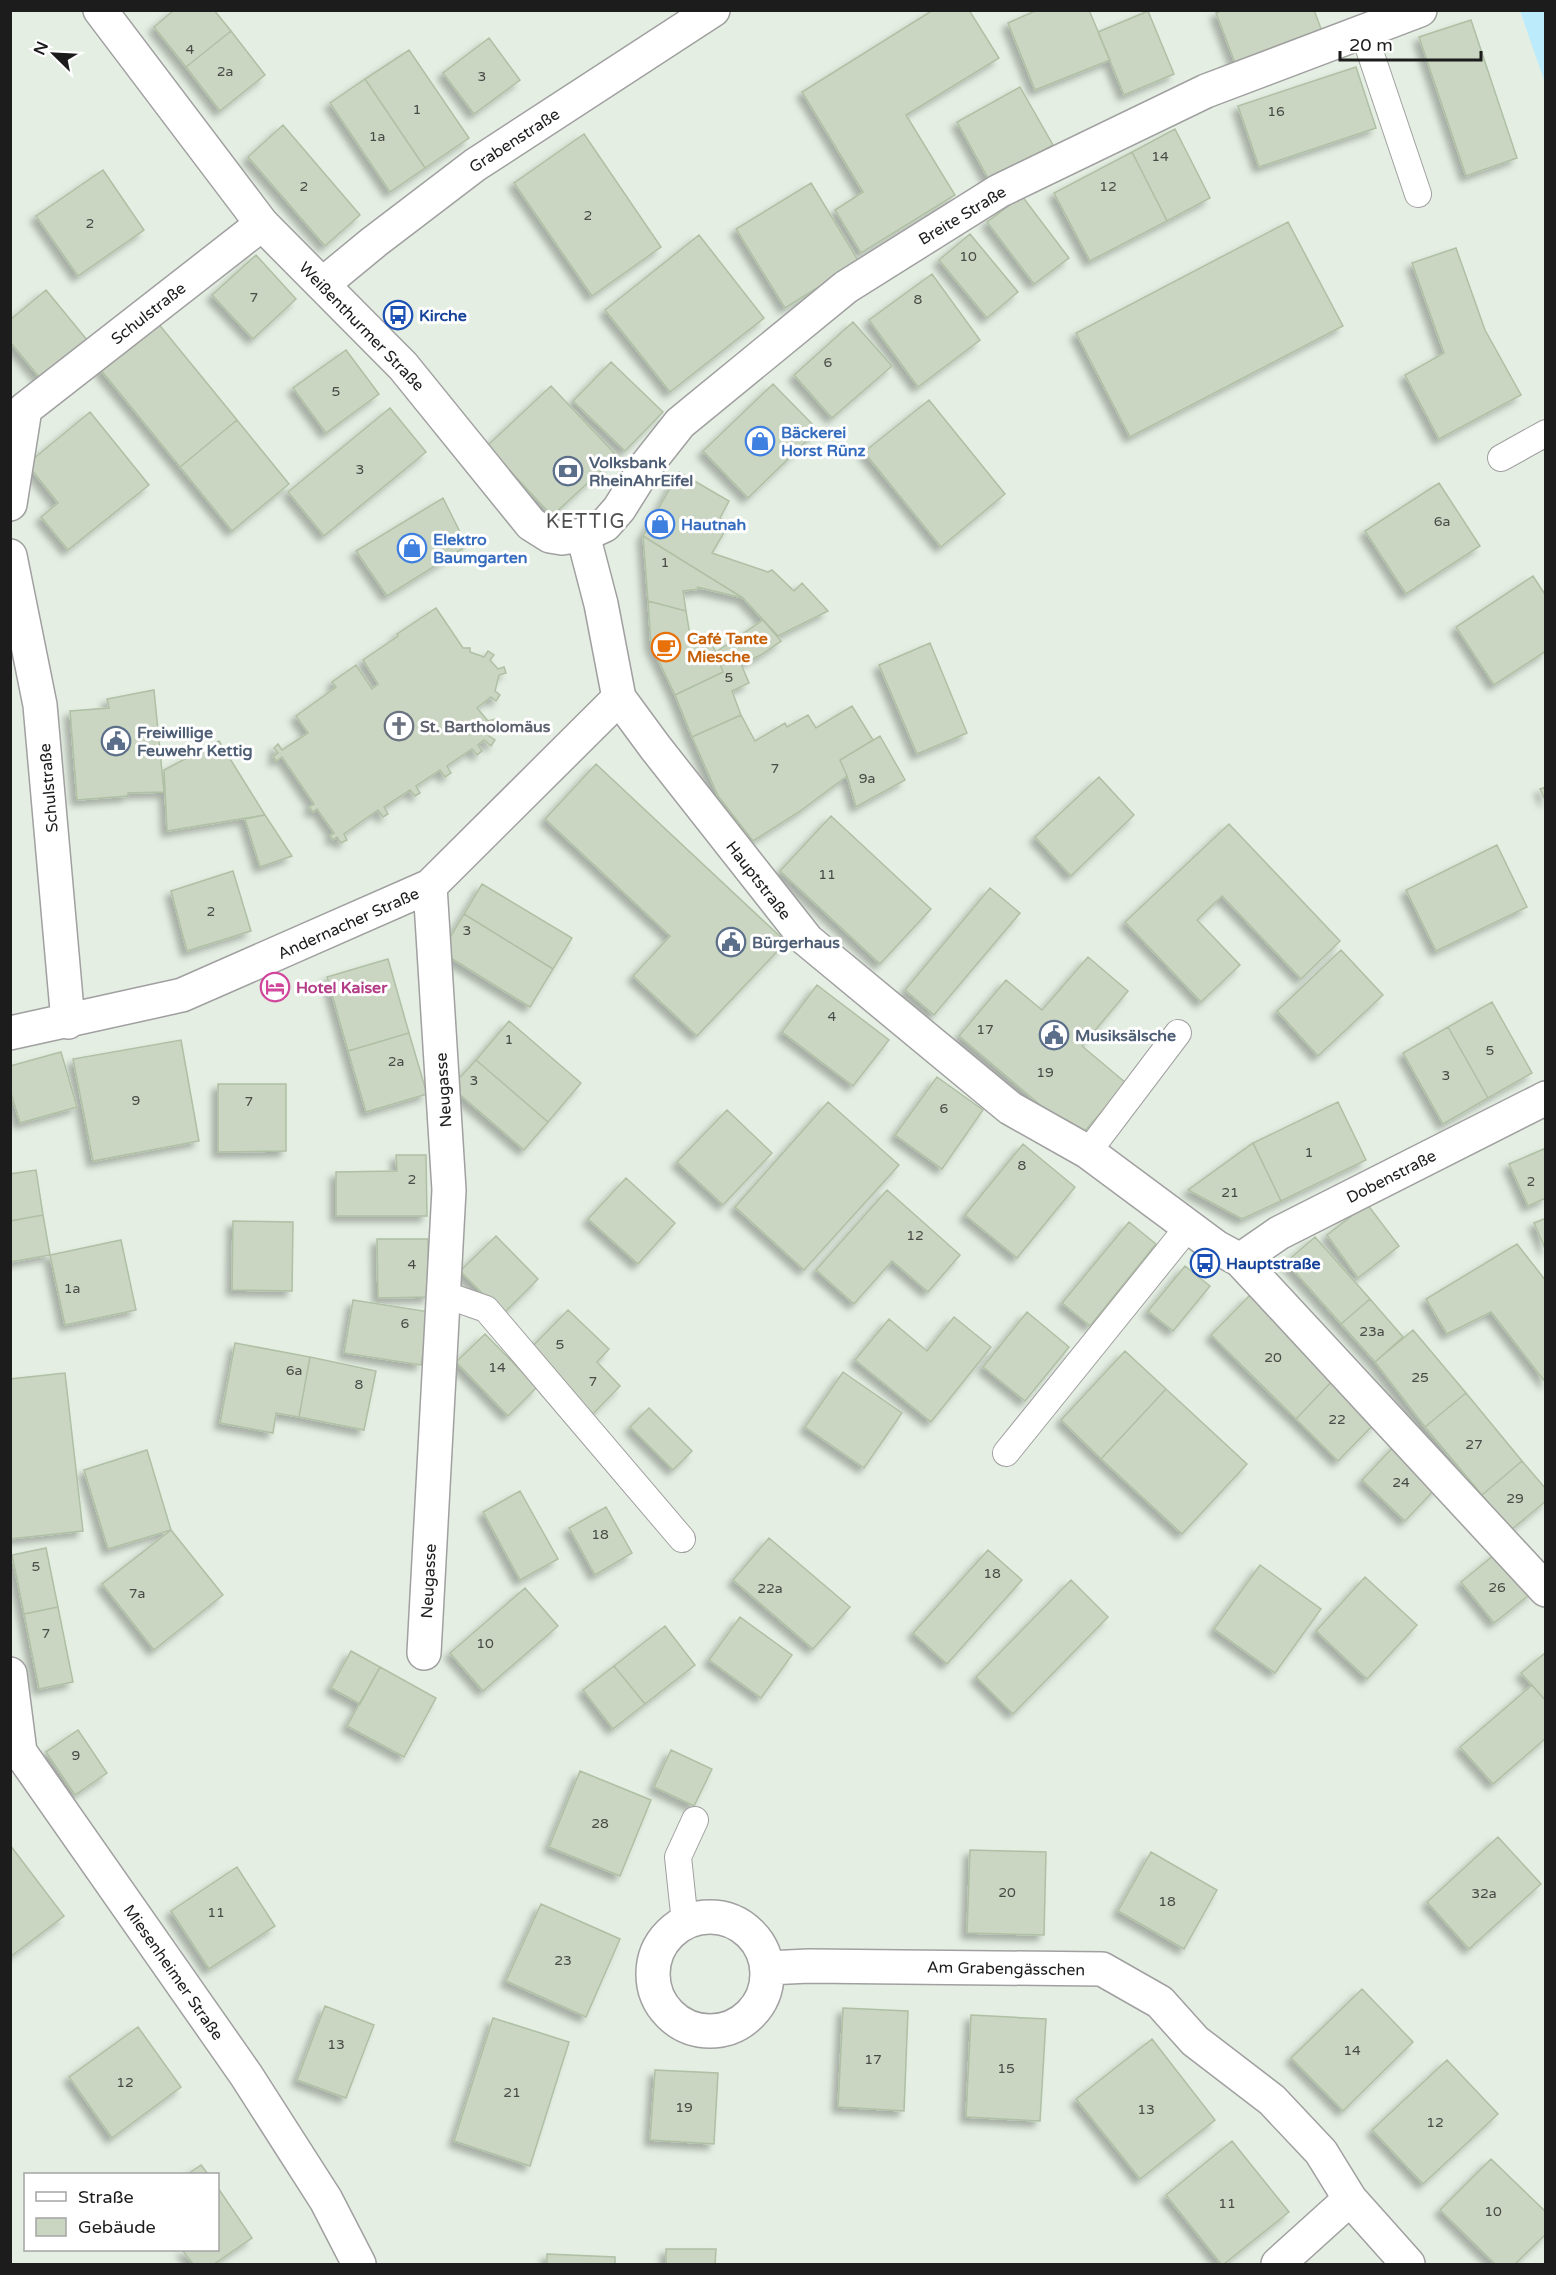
<svg xmlns="http://www.w3.org/2000/svg" width="1556" height="2275" viewBox="0 0 1556 2275" font-family="'Varela Round',sans-serif">
	<defs>
		<filter id="shadow"><feDropShadow dx="-5.5" dy="5.5" stdDeviation="3" flood-color="#0004"/></filter>
	</defs>
	<rect width="100%" height="100%" fill="#e4eee2"/>
	<!-- park -->
	<path fill="#bcecfb" d="M1520 11H1545V83Z"/>
	<!-- building -->
	<path fill="#cad5c2" stroke="#afc0a4" stroke-width="1.5" filter="url(#shadow)" d="M174 10H214L231 31 186 67 154 27Z
		M933 10H969L999 58 906 115 955 195 861 253 835 210 863 192 802 92Z
		M1037 10H1089L1110 60 1035 90 1008 23Z
		M1223 10H1314L1323 34 1237 68 1216 13Z
		M1148 11 1174 74 1124 95 1098 32Z
		M1471 20 1517 158 1466 176 1419 37Z
		M231 31 265 75 220 111 186 67Z
		M489 38 520 80 474 114 443 73Z
		M409 50 469 138 425 168 365 79Z
		M1356 67 1376 128 1259 167 1238 106Z
		M365 79 425 168 390 192 330 103Z
		M1020 87 1053 145 989 180 957 122Z
		M283 125 360 215 325 246 248 157Z
		M1175 129 1210 198 1167 221 1132 152Z
		M584 134 661 247 592 296 514 183Z
		M1132 152 1167 221 1090 261 1054 193Z
		M103 170 144 230 78 276 36 216Z
		M811 183 859 262 785 308 736 229Z
		M1022 196 1069 258 1034 284 987 222Z
		M1288 222 1343 326 1130 437 1076 333Z
		M970 234 1018 292 987 318 939 260Z
		M699 235 764 318 670 392 605 310Z
		M1456 248 1485 330 1521 395 1439 439 1405 375 1444 353 1412 263Z
		M256 255 296 299 253 339 212 295Z
		M932 274 980 340 918 387 869 320Z
		M46 290 87 340 40 378 10 342V320Z
		M157 322 237 420 180 467 100 369Z
		M853 322 892 366 832 418 794 375Z
		M346 350 379 394 326 433 293 388Z
		M611 362 663 412 625 451 573 401Z
		M773 384 818 430 748 498 703 451Z
		M551 386 617 456 552 516 487 446Z
		M929 400 1005 494 941 547 864 452Z
		M390 408 426 452 324 536 288 492Z
		M90 412 149 485 68 550 41 517 58 503 27 464Z
		M237 420 289 484 232 531 180 467Z
		M679 472 729 501 720 518 729 524 712 553 768 572 772 570 794 591 802 583 828 611 778 636 743 598 643 536Z
		M1439 483 1480 546 1406 594 1365 531Z
		M443 498 467 546 387 596 356 551Z
		M643 536 743 598 697 587 700 589 683 591 686 611 648 601Z
		M1533 576 1546 596V651L1494 685 1456 627Z
		M648 601 686 611 691 641 706 634 716 652 723 672 675 695 651 645Z
		M436 608 463 648H470V652L484 657 488 651 494 655 490 660 498 669 504 667 506 673 499 675 495 691 500 695 496 701 491 697 477 708 488 721 496 719 497 725 492 727 489 736 495 740 491 746 484 740 478 745 482 751 477 755 472 749 447 766 451 773 445 777 440 770 416 786 420 793 415 796 410 790 384 807 388 814 383 817 378 810 344 834 347 840 341 843 337 837 333 840 330 836 334 833 317 809 313 812 309 807 314 804 282 757 276 761 273 756 278 753 274 748 278 744 282 750 308 733 296 716 336 687 332 682 356 665 372 689 378 684 363 660 398 636 397 634Z
		M763 620 781 641 761 655 741 664 749 683 732 691 741 715 692 737 675 695 723 672 716 652Z
		M930 643 967 733 917 754 879 665Z
		M154 690 164 792 128 793V796L77 800 70 711 109 708 107 699Z
		M852 706 873 740 840 760 847 776 799 812 753 841 718 796 692 737 741 715 755 741 785 723 787 727 808 715 816 728Z
		M880 736 905 780 856 807 847 776 840 760Z
		M219 741 265 815 167 831 164 770Z
		M596 764 786 942 697 1036 633 976 670 936 545 819Z
		M1099 777 1134 815 1071 876 1035 837Z
		M1546 787V802L1540 789Z
		M265 815 292 856 260 867 245 819Z
		M831 816 931 909 880 964 780 871Z
		M1229 824 1340 941 1301 979 1222 896 1197 920 1240 965 1201 1002 1125 922Z
		M1497 845 1527 907 1436 951 1406 890Z
		M233 871 251 931 187 951 171 891Z
		M482 884 572 938 553 969 464 914Z
		M990 888 1020 913 934 1015 905 990Z
		M464 914 553 969 530 1007 441 952Z
		M1341 950 1383 995 1318 1056 1277 1011Z
		M1088 957 1128 991 1082 1046 1126 1083 1079 1138 959 1036 1006 980 1042 1010Z
		M388 959 409 1033 348 1051 327 977Z
		M817 985 889 1040 853 1086 782 1032Z
		M1492 1002 1532 1073 1488 1098 1448 1027Z
		M509 1021 581 1083 548 1122 476 1060Z
		M1448 1027 1488 1098 1443 1124 1403 1053Z
		M409 1033 427 1094 366 1112 348 1051Z
		M181 1040 199 1141 93 1161 73 1059Z
		M61 1052 77 1107 20 1123 10 1090V1066Z
		M476 1060 548 1122 524 1150 451 1087Z
		M937 1077 983 1110 942 1169 895 1135Z
		M218 1084H286V1151L218 1152Z
		M828 1102 899 1165 804 1270 735 1207Z
		M1338 1102 1366 1160 1281 1201 1253 1143Z
		M727 1110 772 1153 723 1205 677 1162Z
		M1253 1143 1281 1201 1242 1219 1188 1190Z
		M1023 1144 1075 1187 1017 1258 965 1215Z
		M1546 1148V1198L1528 1206 1509 1164Z
		M396 1155H426L427 1216H336V1172L397 1171Z
		M36 1170 43 1215 10 1221V1174Z
		M626 1178 675 1223 638 1264 588 1219Z
		M887 1190 960 1255 928 1292 892 1261 854 1304 816 1270Z
		M1367 1204 1399 1246 1358 1278 1327 1235Z
		M43 1215 50 1255 10 1262V1221Z
		M1546 1218V1251L1534 1223Z
		M233 1221 293 1222 292 1291 232 1290Z
		M1129 1222 1156 1244 1090 1326 1062 1303Z
		M496 1236 538 1279 503 1314 460 1271Z
		M1315 1237 1370 1299 1341 1324 1286 1262Z
		M377 1239H428L429 1297 378 1298Z
		M121 1240 136 1310 65 1325 50 1255Z
		M1517 1244 1546 1281V1383L1491 1312 1447 1334 1426 1299Z
		M1185 1266 1210 1286 1173 1331 1148 1311Z
		M1250 1295 1335 1378 1296 1419 1211 1335Z
		M1370 1299 1403 1337 1375 1362 1341 1324Z
		M353 1300 430 1312 421 1365 344 1353Z
		M568 1310 609 1349 597 1362 620 1386 590 1417 525 1354Z
		M1027 1312 1069 1347 1025 1401 983 1367Z
		M954 1317 991 1347 931 1422 855 1360 889 1319 927 1351Z
		M1413 1330 1466 1393 1425 1427 1375 1362Z
		M485 1334 537 1387 508 1416 456 1362Z
		M235 1343 310 1357 299 1417 276 1413 273 1433 220 1423Z
		M1125 1351 1166 1389 1101 1459 1061 1420Z
		M310 1357 376 1371 364 1430 299 1417Z
		M843 1372 902 1413 864 1468 805 1427Z
		M65 1373 83 1531 10 1539V1379Z
		M1335 1378 1378 1420 1338 1461 1296 1419Z
		M1166 1389 1247 1464 1182 1534 1101 1459Z
		M1466 1393 1522 1461 1482 1495 1425 1427Z
		M649 1408 692 1451 673 1470 630 1427Z
		M1397 1443 1440 1484 1405 1521 1362 1480Z
		M147 1450 171 1530 108 1549 84 1470Z
		M1522 1461 1546 1489V1501L1511 1530 1482 1495Z
		M520 1491 558 1559 520 1580 483 1512Z
		M606 1507 632 1553 595 1575 569 1528Z
		M171 1530 223 1595 154 1650 102 1584Z
		M769 1538 850 1607 813 1649 733 1580Z
		M46 1548 58 1607 24 1614 12 1555Z
		M988 1550 1022 1580 947 1664 913 1633Z
		M1499 1551 1533 1592 1494 1623 1461 1582Z
		M1260 1565 1321 1609 1275 1673 1214 1629Z
		M1365 1577 1417 1625 1367 1679 1316 1631Z
		M1071 1580 1108 1617 1013 1714 976 1677Z
		M525 1588 558 1626 483 1691 450 1653Z
		M58 1607 73 1682 39 1689 24 1614Z
		M740 1617 792 1655 761 1698 709 1660Z
		M665 1626 695 1665 645 1704 614 1666Z
		M351 1651 380 1667 360 1704 331 1688Z
		M1546 1652V1701L1521 1673Z
		M614 1666 645 1704 613 1729 583 1690Z
		M380 1667 436 1698 404 1757 347 1726Z
		M1532 1685 1546 1701V1738L1493 1784 1460 1747Z
		M78 1730 107 1773 75 1795 46 1752Z
		M671 1750 712 1769 694 1806 654 1787Z
		M580 1771 651 1800 620 1876 549 1847Z
		M1498 1837 1541 1884 1469 1949 1427 1902Z
		M10 1845 64 1916 10 1957Z
		M970 1850 1046 1852 1044 1935 967 1933Z
		M1151 1852 1217 1890 1184 1949 1118 1911Z
		M237 1867 275 1926 209 1969 171 1911Z
		M541 1904 620 1939 586 2017 506 1981Z
		M1362 1989 1413 2042 1343 2111 1291 2058Z
		M325 2006 374 2025 346 2098 297 2080Z
		M843 2008 908 2011 904 2111 838 2107Z
		M971 2015 1046 2019 1040 2121 966 2117Z
		M493 2018 569 2042 530 2166 454 2141Z
		M138 2027 181 2087 112 2138 69 2077Z
		M1152 2039 1215 2120 1140 2179 1076 2099Z
		M1447 2060 1498 2114 1423 2184 1372 2130Z
		M655 2070 718 2073 714 2144 650 2140Z
		M1232 2141 1289 2212 1224 2264H1221L1166 2195Z
		M1491 2159 1546 2212V2234L1515 2264H1495L1440 2210Z
		M201 2165 208 2174H188Z
		M218 2188 252 2238 214 2264H193L182 2250H218Z
		M666 2249H716L715 2264H666Z
		M547 2254 615 2257V2264H547Z"/>
	<g fill="none" stroke-linecap="round" stroke-linejoin="round">
		<!-- service casing -->
		<g stroke="#a0a0a0" stroke-width="28">
			<path id="service" d="M1363 31 1418 194
				M1501 458 1546 433
				M1088 1152 1178 1033
				M443 1294 486 1309 682 1539
				M1006 1453 1189 1226
				M685 1923 678 1857 695 1820"/>
		</g>
		<!-- minor casing -->
		<g stroke="#a0a0a0" stroke-width="36">
			<path id="minor" d="M323 284 374 242 475 165 713 10
				M10 504 25 409 262 224
				M583 535 601 604 619 698 655 747 807 940 1010 1108 1088 1152 1216 1247 1240 1260 1546 1590
				M10 556 40 705 68 1022
				M10 1033 182 995 430 886 619 698
				M1240 1260 1279 1233 1546 1098
				M424 1653 449 1190 430 886
				M10 1674 20 1752 246 2075 326 2200 359 2264
				M653 1974a57 57 0 1 1 114 0a57 57 0 1 1-114 0Z
				M767 1968 809 1966 1102 1969 1160 2002 1195 2041 1272 2100 1321 2152 1350 2199 1408 2264
				M1278 2264 1350 2199"/>
		</g>
		<!-- tertiary casing -->
		<g stroke="#a0a0a0" stroke-width="36">
			<path id="tertiary" d="M100 10 262 224 403 366 531 524 550 536 562 538 583 535 605 525 619 509 646 466 680 423 846 287 999 191 1206 91 1420 10"/>
		</g>
		<!-- service -->
		<use href="#service" stroke="#fff" stroke-width="26"/>
		<!-- minor -->
		<use href="#minor" stroke="#fff" stroke-width="33"/>
		<!-- tertiary -->
		<use href="#tertiary" stroke="#fff" stroke-width="33"/>
	</g>
	<!-- icons -->
	<defs>
		<g id="bus-ring" transform="scale(1.5)"><circle r="9.5" fill="#fff" stroke="#1a4fb4" stroke-width="1.5"/><path d="M-5-6H5V4H4V6H2V4H-2V6H-4V4H-5ZM-3.5-4V0h7V-4ZM-3.5 1.2v1.5H-2V1.2ZM2 1.2v1.5H3.5V1.2Z" fill="#1a4fb4"/></g>
		<g id="shop-ring" transform="scale(1.5)"><circle r="9.5" fill="#fff" stroke="#3f7fe0" stroke-width="1.5"/><path d="M-5-2.5h2.3a2.7 3.5 0 0 1 5.4 0H5L5.5 6h-11ZM-1.5-2.5h3a1.5 2.3 0 0 0-3 0Z" fill="#3f7fe0"/></g>
		<g id="bank-ring" transform="scale(1.5)"><circle r="9.5" fill="#fff" stroke="#5c6f8a" stroke-width="1.5"/><path d="M-6-4H6V4H-6ZM0-2.3a2.3 2.3 0 1 0 0 4.6a2.3 2.3 0 1 0 0-4.6Z" fill="#5c6f8a"/></g>
		<g id="cafe-ring" transform="scale(1.5)"><circle r="9.5" fill="#fff" stroke="#e8710a" stroke-width="1.5"/><path d="M-5.5-4.5H6V0H3Q3 3.5 0 3.5H-2.5Q-5.5 3.5-5.5 0ZM3-3.2v2h1.7v-2ZM-6 4.5H4V6H-6Z" fill="#e8710a"/></g>
		<g id="church-ring" transform="scale(1.5)"><circle r="9.5" fill="#fff" stroke="#6b7280" stroke-width="1.5"/><path d="M-1.2-6h2.4v3.5h3.3v2.4h-3.3V6h-2.4V-.1h-3.3v-2.4h3.3Z" fill="#6b7280"/></g>
		<g id="civic-ring" transform="scale(1.5)"><circle r="9.5" fill="#fff" stroke="#5c6f8a" stroke-width="1.5"/><path d="M-.6-6.5H3V-4.5H.6V-3L4-1V1h2V6H-6V1h2V-1L-.6-3ZM-1.2 2.5V6h2.4V2.5Z" fill="#5c6f8a"/></g>
		<g id="hotel-ring" transform="scale(1.5)"><circle r="9.5" fill="#fff" stroke="#d1479c" stroke-width="1.5"/><path d="M-6-4.5h1.5V1H6V5H4.5V3h-9V5H-6ZM-4 0a1.8 1.8 0 1 1 3.6 0ZM.5 0V-2.5h3Q6-2.5 6 0Z" fill="#d1479c"/></g>
	</defs>
	<g fill-rule="evenodd">
		<use href="#bus-ring" x="398" y="315"/>
		<use href="#shop-ring" x="760" y="441"/>
		<use href="#bank-ring" x="568" y="471"/>
		<use href="#shop-ring" x="660" y="524"/>
		<use href="#shop-ring" x="412" y="548"/>
		<use href="#cafe-ring" x="666" y="647"/>
		<use href="#church-ring" x="399" y="726"/>
		<use href="#civic-ring" x="116" y="741"/>
		<use href="#civic-ring" x="731" y="942"/>
		<use href="#hotel-ring" x="275" y="987"/>
		<use href="#civic-ring" x="1054" y="1035"/>
		<use href="#bus-ring" x="1205" y="1263"/>
	</g>
	<g text-anchor="middle" stroke-width="6" stroke-linejoin="round" paint-order="stroke">
		<!-- number labels -->
		<g font-size="14" fill="#484a46">
			<text x="190" y="54">4</text>
			<text x="225" y="76">2a</text>
			<text x="482" y="81">3</text>
			<text x="417" y="114">1</text>
			<text x="1276" y="116">16</text>
			<text x="377" y="141">1a</text>
			<text x="1160" y="161">14</text>
			<text x="304" y="191">2</text>
			<text x="1108" y="191">12</text>
			<text x="588" y="220">2</text>
			<text x="90" y="228">2</text>
			<text x="968" y="261">10</text>
			<text x="254" y="302">7</text>
			<text x="918" y="304">8</text>
			<text x="828" y="367">6</text>
			<text x="336" y="396">5</text>
			<text x="360" y="474">3</text>
			<text x="1442" y="526">6a</text>
			<text x="665" y="567">1</text>
			<text x="729" y="682">5</text>
			<text x="775" y="773">7</text>
			<text x="867" y="783">9a</text>
			<text x="827" y="879">11</text>
			<text x="211" y="916">2</text>
			<text x="467" y="935">3</text>
			<text x="832" y="1021">4</text>
			<text x="985" y="1034">17</text>
			<text x="509" y="1044">1</text>
			<text x="1490" y="1055">5</text>
			<text x="396" y="1066">2a</text>
			<text x="1045" y="1077">19</text>
			<text x="1446" y="1080">3</text>
			<text x="474" y="1085">3</text>
			<text x="136" y="1105">9</text>
			<text x="249" y="1106">7</text>
			<text x="944" y="1113">6</text>
			<text x="1309" y="1157">1</text>
			<text x="1022" y="1170">8</text>
			<text x="412" y="1184">2</text>
			<text x="1531" y="1186">2</text>
			<text x="1230" y="1197">21</text>
			<text x="915" y="1240">12</text>
			<text x="412" y="1269">4</text>
			<text x="72" y="1293">1a</text>
			<text x="405" y="1328">6</text>
			<text x="1372" y="1336">23a</text>
			<text x="560" y="1349">5</text>
			<text x="1273" y="1362">20</text>
			<text x="497" y="1372">14</text>
			<text x="294" y="1375">6a</text>
			<text x="1420" y="1382">25</text>
			<text x="593" y="1386">7</text>
			<text x="359" y="1389">8</text>
			<text x="1337" y="1424">22</text>
			<text x="1474" y="1449">27</text>
			<text x="1401" y="1487">24</text>
			<text x="1515" y="1503">29</text>
			<text x="600" y="1539">18</text>
			<text x="36" y="1571">5</text>
			<text x="992" y="1578">18</text>
			<text x="1497" y="1592">26</text>
			<text x="770" y="1593">22a</text>
			<text x="137" y="1598">7a</text>
			<text x="46" y="1638">7</text>
			<text x="485" y="1648">10</text>
			<text x="76" y="1760">9</text>
			<text x="600" y="1828">28</text>
			<text x="1007" y="1897">20</text>
			<text x="1484" y="1898">32a</text>
			<text x="1167" y="1906">18</text>
			<text x="216" y="1917">11</text>
			<text x="563" y="1965">23</text>
			<text x="336" y="2049">13</text>
			<text x="1352" y="2055">14</text>
			<text x="873" y="2064">17</text>
			<text x="1006" y="2073">15</text>
			<text x="125" y="2087">12</text>
			<text x="512" y="2097">21</text>
			<text x="684" y="2112">19</text>
			<text x="1146" y="2114">13</text>
			<text x="1435" y="2127">12</text>
			<text x="1227" y="2208">11</text>
			<text x="1493" y="2216">10</text>
		</g>
		<!-- street labels -->
		<g font-size="16" fill="#1c1c1c" stroke="#fff">
			<text transform="translate(514 140) rotate(-33)" y="6">Grabenstraße</text>
			<text transform="translate(962 215) rotate(-31)" y="6">Breite Straße</text>
			<text transform="translate(148 313) rotate(-38)" y="6">Schulstraße</text>
			<text transform="translate(362 326) rotate(46)" y="6">Weißenthurmer Straße</text>
			<text transform="translate(48 788) rotate(-95)" y="6">Schulstraße</text>
			<text transform="translate(759 880) rotate(52)" y="6">Hauptstraße</text>
			<text transform="translate(348 923) rotate(-24)" y="6">Andernacher Straße</text>
			<text transform="translate(443 1090) rotate(-94)" y="6">Neugasse</text>
			<text transform="translate(1391 1176) rotate(-27)" y="6">Dobenstraße</text>
			<text transform="translate(428 1581) rotate(-87)" y="6">Neugasse</text>
			<text transform="translate(1006 1968) rotate(1)" y="6">Am Grabengässchen</text>
			<text transform="translate(174 1972) rotate(55)" y="6">Miesenheimer Straße</text>
		</g>
		<!-- transit labels -->
		<g font-size="16" font-weight="bold" fill="#164399" stroke="#fff" text-anchor="start">
			<text x="419" y="321">Kirche</text>
			<text x="1226" y="1269">Hauptstraße</text>
		</g>
		<!-- shop labels -->
		<g font-size="16" font-weight="bold" fill="#366cbe" stroke="#fff" text-anchor="start">
			<text x="781" y="438">Bäckerei<tspan x="781" dy="18">Horst Rünz</tspan></text>
			<text x="681" y="530">Hautnah</text>
			<text x="433" y="545">Elektro<tspan x="433" dy="18">Baumgarten</tspan></text>
		</g>
		<!-- service labels -->
		<g font-size="16" font-weight="bold" fill="#4e5e75" stroke="#fff" text-anchor="start">
			<text x="589" y="468">Volksbank<tspan x="589" dy="18">RheinAhrEifel</tspan></text>
			<text x="137" y="738">Freiwillige<tspan x="137" dy="18">Feuwehr Kettig</tspan></text>
			<text x="752" y="948">Bürgerhaus</text>
			<text x="1075" y="1041">Musiksälsche</text>
		</g>
		<!-- food labels -->
		<g font-size="16" font-weight="bold" fill="#c56008" stroke="#fff" text-anchor="start">
			<text x="687" y="644">Café Tante<tspan x="687" dy="18">Miesche</tspan></text>
		</g>
		<!-- worship labels -->
		<g font-size="16" font-weight="bold" fill="#5b616d" stroke="#fff" text-anchor="start">
			<text x="420" y="732">St. Bartholomäus</text>
		</g>
		<!-- hotel labels -->
		<g font-size="16" font-weight="bold" fill="#b23c85" stroke="#fff" text-anchor="start">
			<text x="296" y="993">Hotel Kaiser</text>
		</g>
		<!-- quarter labels -->
		<g font-size="20" letter-spacing="1.5" fill="#4f4f4f" stroke="#fff">
			<text x="586" y="528">KETTIG</text>
		</g>
	</g>
	<!-- border -->
	<rect width="1556" height="2275" fill="none" stroke="#1c1c1c" stroke-width="24"/>
	<!-- legend -->
	<rect x="24" y="2173" width="195" height="78" fill="#ffffff" stroke="#a4a4a4" stroke-width="1.5"/>
	<rect x="36" y="2192" width="30" height="9" fill="#ffffff" stroke="#a4a4a4" stroke-width="1.5"/>
	<text x="78" y="2203" font-size="18" fill="#1c1c1c">Straße</text>
	<rect x="36" y="2218" width="30" height="18" fill="#cad5c2" stroke="#a4a4a4" stroke-width="1.5"/>
	<text x="78" y="2233" font-size="18" fill="#1c1c1c">Gebäude</text>
	<!-- north arrow -->
	<g transform="translate(54 54) rotate(294)" stroke="#ffffff" stroke-width="4.5" paint-order="stroke">
	<path d="M0-4.5L10 22L0 15L-10 22Z" fill="#1c1c1c"/>
	<text y="-9" font-size="16" font-weight="bold" text-anchor="middle" fill="#1c1c1c">N</text>
	</g>
	<!-- scale -->
	<path d="M1340 51v9h141v-9" fill="none" stroke="#1c1c1c" stroke-width="3"/>
	<text x="1349" y="51" font-size="18" fill="#1c1c1c" stroke="#ffffff" stroke-width="4.5" paint-order="stroke">20 m</text>
</svg>
